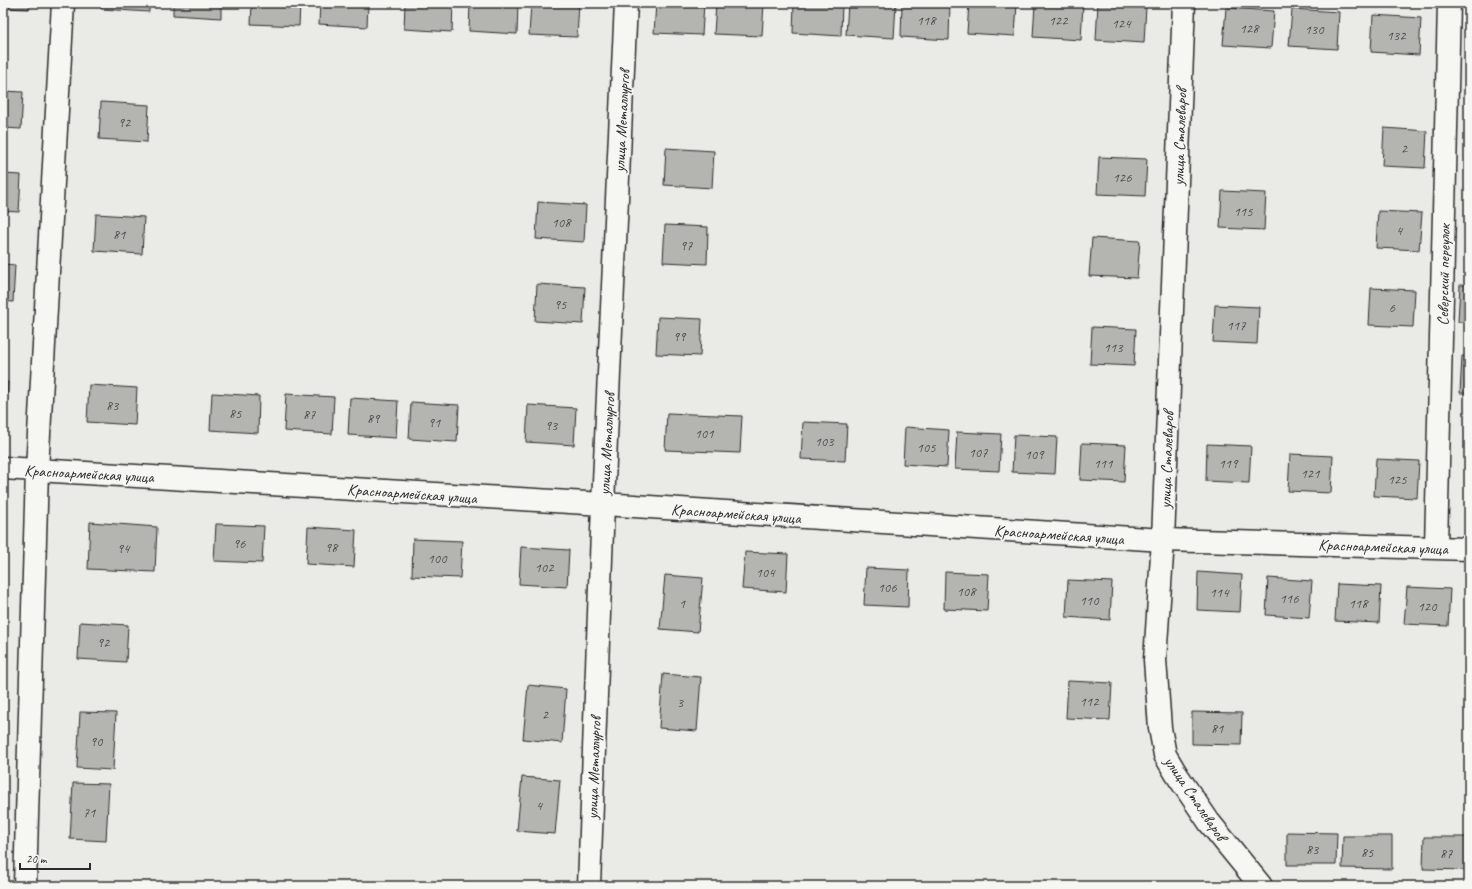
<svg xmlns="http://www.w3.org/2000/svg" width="1472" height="889" viewBox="0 0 1472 889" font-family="Caveat,sans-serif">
	<rect width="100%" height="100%" fill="#eaeae6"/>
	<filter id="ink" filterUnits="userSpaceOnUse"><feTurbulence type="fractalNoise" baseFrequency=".025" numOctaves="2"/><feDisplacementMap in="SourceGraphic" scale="8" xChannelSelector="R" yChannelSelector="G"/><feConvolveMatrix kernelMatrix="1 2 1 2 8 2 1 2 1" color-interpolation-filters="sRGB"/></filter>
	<g filter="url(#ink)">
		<!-- building -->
		<path fill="#b4b4b1" stroke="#2b2b2b" d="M3 3H30L29 9 3 8Z
			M101 3H149V12L101 9Z
			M173 3H221V18L173 15Z
			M252 3H300L299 26 251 24Z
			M320 3H368L367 27 319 24Z
			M405 3H453L452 32 404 29Z
			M470 3H518L517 34 469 31Z
			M531 3H579L577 37 529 35Z
			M656 3H704L702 35 654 33Z
			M716 3H764L762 36 714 34Z
			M794 3H842L841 36 793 33Z
			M848 3H896L894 38 846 35Z
			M902 3H950L949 40 901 37Z
			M969 3H1017L1015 36 967 33Z
			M1035 3H1083L1081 40 1033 37Z
			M1098 3 1146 6 1144 43 1096 40Z
			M1226 8 1274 11 1271 48 1223 45Z
			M1292 9 1339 12 1337 49 1289 46Z
			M1373 15 1421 18 1419 55 1371 52Z
			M3 91 23 92 21 129 3 128Z
			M101 102 149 105 147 142 99 139Z
			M1384 128 1427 131 1425 168 1382 166Z
			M666 148 714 151 712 188 664 185Z
			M1099 157 1147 159 1145 196 1097 194Z
			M3 174 21 175 19 212 3 211Z
			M1222 191 1266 193 1264 230 1220 228Z
			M538 202 586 205 584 242 536 239Z
			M1378 211 1422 213 1419 250 1376 248Z
			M96 214 144 217 142 254 94 251Z
			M665 225 708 227 707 264 663 262Z
			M1092 238 1140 241 1137 278 1089 276Z
			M3 264 15 265 13 302 3 301Z
			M537 284 585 287 583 324 535 321Z
			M1460 285H1469V322H1458Z
			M1371 288 1415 290 1413 327 1369 325Z
			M1215 305 1259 307 1257 344 1213 342Z
			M658 317 702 319 700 356 656 354Z
			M1092 327 1136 329 1134 366 1090 364Z
			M1462 356H1469V393H1460Z
			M3 382H8L6 419H3Z
			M89 385 137 388 135 425 87 422Z
			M212 393 259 396 258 433 210 430Z
			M286 394 334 397 332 434 284 431Z
			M350 398 398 401 396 438 348 435Z
			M411 402 459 405 457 442 409 439Z
			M528 405 576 408 574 445 526 442Z
			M667 413 742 416 740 453 665 450Z
			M803 422 847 424 845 461 801 459Z
			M905 427 949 430 947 467 903 464Z
			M957 432 1001 434 999 471 955 469Z
			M1014 435 1057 437 1055 474 1012 472Z
			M1082 443 1126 445 1124 482 1080 480Z
			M1207 444 1251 446 1249 483 1206 481Z
			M1290 454 1333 456 1331 493 1288 491Z
			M1376 459 1419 461 1417 498 1374 496Z
			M90 522 157 527 155 572 88 569Z
			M216 524 264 526 262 563 214 561Z
			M308 527 356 530 354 567 306 564Z
			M413 539 462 541 460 578 412 576Z
			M521 547 569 550 567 587 519 584Z
			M745 552 788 554 786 592 742 589Z
			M866 568 909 570 908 607 864 605Z
			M945 572 989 574 987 611 944 609Z
			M1198 572 1242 575 1240 612 1197 610Z
			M665 575 703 578 698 632 660 629Z
			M1268 578 1312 581 1309 618 1266 615Z
			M1068 580 1112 582 1110 620 1066 617Z
			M1337 584 1381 586 1379 623 1335 621Z
			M1407 587 1450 589 1448 626 1404 624Z
			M80 622 128 625 126 662 78 659Z
			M663 674 701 677 697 731 659 728Z
			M1068 681 1112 683 1110 720 1066 718Z
			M528 685 566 689 562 743 523 739Z
			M80 712 116 713 113 770 77 768Z
			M1192 712 1242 713 1241 745 1192 744Z
			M522 777 560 780 555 834 517 831Z
			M73 783 109 784 106 841 70 839Z
			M1287 832 1337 833 1336 865H1287Z
			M1343 836H1392V869L1342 868Z
			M1424 837H1469V870L1423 869Z"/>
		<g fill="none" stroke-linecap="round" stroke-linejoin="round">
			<!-- minor casing -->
			<g stroke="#2b2b2b" stroke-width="25">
				<path id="minor" d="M3 468 603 504 1163 540
					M1436 547 1449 3
					M25 886 37 470 63 3
					M589 886 603 504 626 3"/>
			</g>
			<!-- tertiary casing -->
			<g stroke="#2b2b2b" stroke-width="25">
				<path id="tertiary" d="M1163 540 1469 549"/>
			</g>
			<!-- primary casing -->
			<g stroke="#2b2b2b" stroke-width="25">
				<path id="primary" d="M1184 3 1163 540 1155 660 1160 728 1165 755 1177 775 1209 822 1261 886"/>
			</g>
			<!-- minor -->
			<use href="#minor" stroke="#f6f6f2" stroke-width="22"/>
			<!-- tertiary -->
			<use href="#tertiary" stroke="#f6f6f2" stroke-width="22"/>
			<!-- primary -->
			<use href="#primary" stroke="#f6f6f2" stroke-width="22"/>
		</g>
	</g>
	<g text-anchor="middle" stroke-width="3.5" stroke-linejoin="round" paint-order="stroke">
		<!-- number labels -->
		<g font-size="14" fill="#4d4d4c">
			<text x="926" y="25">118</text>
			<text x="1058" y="25">122</text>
			<text x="1121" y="28">124</text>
			<text x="1249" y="33">128</text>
			<text x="1314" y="34">130</text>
			<text x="1396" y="40">132</text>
			<text x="124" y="127">92</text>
			<text x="1404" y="153">2</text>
			<text x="1122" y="182">126</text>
			<text x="1243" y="216">115</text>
			<text x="561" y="227">108</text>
			<text x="1399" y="235">4</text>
			<text x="119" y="239">81</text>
			<text x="686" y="250">97</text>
			<text x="560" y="309">95</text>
			<text x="1392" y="312">6</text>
			<text x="1236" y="330">117</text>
			<text x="679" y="341">99</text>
			<text x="1113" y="352">113</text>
			<text x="112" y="410">83</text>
			<text x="235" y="418">85</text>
			<text x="309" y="419">87</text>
			<text x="373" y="423">89</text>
			<text x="434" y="427">91</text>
			<text x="551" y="430">93</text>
			<text x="704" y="438">101</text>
			<text x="824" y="446">103</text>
			<text x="926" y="452">105</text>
			<text x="978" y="457">107</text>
			<text x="1034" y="459">109</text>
			<text x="1103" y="468">111</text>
			<text x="1228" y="468">119</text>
			<text x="1310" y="478">121</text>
			<text x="1397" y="484">125</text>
			<text x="239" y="548">96</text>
			<text x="331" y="552">98</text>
			<text x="123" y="553">94</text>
			<text x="437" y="563">100</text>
			<text x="544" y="572">102</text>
			<text x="765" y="577">104</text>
			<text x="887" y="592">106</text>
			<text x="966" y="596">108</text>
			<text x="1219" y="597">114</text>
			<text x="1289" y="603">116</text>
			<text x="1089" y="605">110</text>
			<text x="682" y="608">1</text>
			<text x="1358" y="608">118</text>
			<text x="1427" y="611">120</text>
			<text x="103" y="647">92</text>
			<text x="1089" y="706">112</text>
			<text x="680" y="707">3</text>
			<text x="545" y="719">2</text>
			<text x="1217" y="733">81</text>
			<text x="96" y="746">90</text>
			<text x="539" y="810">4</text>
			<text x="89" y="817">71</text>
			<text x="1312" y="854">83</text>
			<text x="1367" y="857">85</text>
			<text x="1446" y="858">87</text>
		</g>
		<!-- street labels -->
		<g font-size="16" fill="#2b2b2b" stroke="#f6f6f2">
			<text transform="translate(621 121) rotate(-87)" y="6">улица Металлургов</text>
			<text transform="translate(1179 137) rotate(-88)" y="6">улица Сталеваров</text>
			<text transform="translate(1443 275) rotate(-89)" y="6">Северский переулок</text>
			<text transform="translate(606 444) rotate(-87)" y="6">улица Металлургов</text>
			<text transform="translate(1166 460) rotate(-88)" y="6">улица Сталеваров</text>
			<text transform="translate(89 473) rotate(3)" y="6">Красноармейская улица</text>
			<text transform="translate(412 493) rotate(4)" y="6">Красноармейская улица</text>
			<text transform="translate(736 513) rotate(4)" y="6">Красноармейская улица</text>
			<text transform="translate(1059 534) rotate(4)" y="6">Красноармейская улица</text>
			<text transform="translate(1383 546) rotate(2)" y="6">Красноармейская улица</text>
			<text transform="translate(593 768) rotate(-88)" y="6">улица Металлургов</text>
			<text transform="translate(1196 798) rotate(56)" y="6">улица Сталеваров</text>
		</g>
	</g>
	<!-- margin -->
	<rect width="1472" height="889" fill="none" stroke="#f6f6f2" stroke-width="16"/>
	<rect x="8" y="8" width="1456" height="873" fill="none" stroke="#2b2b2b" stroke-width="1.5" filter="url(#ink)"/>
	<!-- scale -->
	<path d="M20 863v6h70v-6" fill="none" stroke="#2b2b2b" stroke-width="2"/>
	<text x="26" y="863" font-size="12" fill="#2b2b2b" stroke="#f6f6f2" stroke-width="3" paint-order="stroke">20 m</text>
</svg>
